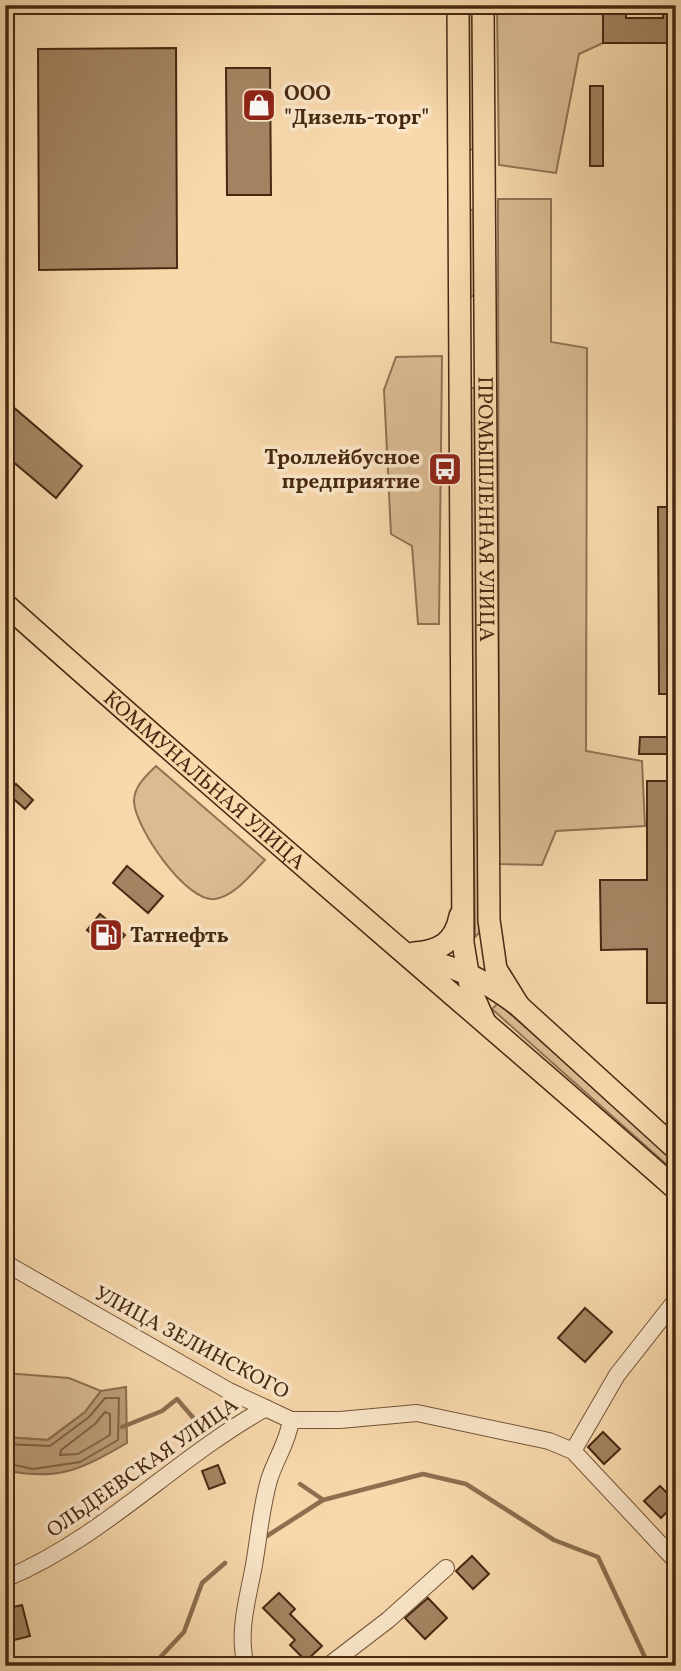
<svg xmlns="http://www.w3.org/2000/svg" width="681" height="1671" viewBox="0 0 681 1671" font-family="Vollkorn,serif">
	<rect width="100%" height="100%" fill="#f8d9ac"/>
	<filter id="stains"><feTurbulence type="fractalNoise" baseFrequency=".00286" numOctaves="4"/><feColorMatrix values="0 0 0 0 .2 0 0 0 0 .09 0 0 0 0 .02 0 0 0 .5 -.17"/></filter>
	<radialGradient id="worn" r=".72"><stop offset=".6" stop-color="#630" stop-opacity="0"/><stop offset="1" stop-color="#630" stop-opacity=".3"/></radialGradient>
	<!-- green -->
	<path fill="#dabb92" stroke="#907252" stroke-width="2" d="M466 5H475L476 149 467 150Z
		M497 5H603V43L579 54 556 173 499 165Z
		M498 199H551V342L587 348 586 751 642 761 645 826 556 831 542 865 499 864Z
		M467 210H476L477 296H468Z
		M442 356 439 624H418L412 546 391 534 384 390 396 357Z
		M468 388H477L481 919 479 933 475 937Z
		M156 766 265 860C251 874 235 896 215 899 186 903 134 826 134 801 134 786 147 775 156 766Z
		M498 1003 676 1160V1173L492 1009Z
		M5 1373 69 1378 101 1391 85 1412 47 1440 5 1437Z"/>
	<!-- water -->
	<path fill="#bc9d78" stroke="#8d6e4f" stroke-width="2" d="M126 1387 127 1443C82 1469 58 1482 5 1470V1437L48 1440 85 1412 101 1391Z"/>
	<g fill="none" stroke-linecap="round" stroke-linejoin="round">
		<!-- shore -->
		<path stroke="#826245" stroke-width="2" d="M105 1412 110 1414V1435L78 1454 60 1455 61 1450 95 1424Z
			M5 1444 50 1446 89 1417 105 1398H119L118 1440 80 1462 33 1469 5 1463"/>
		<!-- stream -->
		<path stroke="#8d6e4f" stroke-width="4.5" d="M122 1427 162 1411 177 1399 202 1428
			M300 1484 322 1499
			M267 1536 323 1500 423 1474 466 1484 554 1540 598 1557 649 1666
			M152 1666 184 1632 202 1583 225 1563"/>
	</g>
	<!-- building -->
	<path fill="#a38462" stroke="#472812" stroke-width="2" d="M603 5H626V18H663V5H676V43H603Z
		M176 48 177 268 39 270 38 49Z
		M226 68H270L271 195H227Z
		M590 86H603V166H590Z
		M5 400 82 466 56 498 5 455Z
		M658 507H676V694H659Z
		M640 737H676V754H639Z
		M647 781H676V1003H647V949L601 950 600 880H647Z
		M16 784 33 800 25 809 7 793Z
		M127 866 163 896 148 913 113 883Z
		M100 914 125 935 112 950 87 930Z
		M585 1308 612 1332 585 1362 558 1338Z
		M603 1432 620 1449 604 1464 588 1447Z
		M218 1465 225 1483 209 1489 202 1471Z
		M660 1486 676 1502 661 1518 644 1501Z
		M472 1556 489 1574 473 1589 456 1571Z
		M279 1593 295 1609 290 1614 322 1646 306 1661 290 1645 295 1640 263 1608Z
		M428 1598 447 1618 425 1639 405 1618Z
		M22 1605 30 1636 10 1641 5 1609Z"/>
	<g fill="none" stroke-linecap="round" stroke-linejoin="round">
		<!-- minor casing -->
		<g stroke="#735438" stroke-width="18">
			<path id="minor" d="M5 1263 229 1391 291 1420H340L417 1413 549 1441 573 1451
				M676 1300 617 1375 573 1451 676 1561
				M5 1579C106 1536 173 1460 266 1408
				M246 1666C237 1632 248 1598 254 1565 259 1536 261 1508 269 1480 276 1457 287 1445 291 1420
				M328 1666 388 1620 446 1568"/>
		</g>
		<!-- major casing -->
		<g stroke="#472812" stroke-width="24">
			<g id="major">
				<path d="M458 5 463 943 471 991 484 1020"/>
				<path id="s1" d="M483 5 489 920 496 969 519 1006"/>
				<path id="s2" d="M5 604C226 802 453 993 676 1189"/>
				<path d="M414 953C439 951 455 943 460 916"/>
				<path d="M414 956C459 969 481 977 519 1006L676 1149"/>
			</g>
		</g>
		<!-- minor -->
		<use href="#minor" stroke="#fae6c9" stroke-width="16"/>
		<!-- major -->
		<use href="#major" stroke="#f8d9ac" stroke-width="21"/>
	</g>
	<!-- icons -->
	<defs>
		<g id="shop-square" transform="scale(1.75)"><rect x="-9" y="-9" width="18" height="18" rx="4" fill="#8f2418" stroke="#fae6c9"/><path d="M-5-2.5h2.3a2.7 3.5 0 0 1 5.4 0H5L5.5 6h-11ZM-1.5-2.5h3a1.5 2.3 0 0 0-3 0Z" fill="#fff"/></g>
		<g id="bus-square" transform="scale(1.75)"><rect x="-9" y="-9" width="18" height="18" rx="4" fill="#8f2418" stroke="#fae6c9"/><path d="M-5-6H5V4H4V6H2V4H-2V6H-4V4H-5ZM-3.5-4V0h7V-4ZM-3.5 1.2v1.5H-2V1.2ZM2 1.2v1.5H3.5V1.2Z" fill="#fff"/></g>
		<g id="fuel-square" transform="scale(1.75)"><rect x="-9" y="-9" width="18" height="18" rx="4" fill="#8f2418" stroke="#fae6c9"/><path d="M-5.5-6h7V0h2V4h1.3V-2.5L3-4.5l.8-.8L6-3V5H2.5V1h-1V6h-7ZM-4.2-4.7v3.2H.2V-4.7Z" fill="#fff"/></g>
	</defs>
	<g fill-rule="evenodd">
		<use href="#shop-square" x="259" y="105"/>
		<use href="#bus-square" x="445" y="469"/>
		<use href="#fuel-square" x="106" y="935"/>
	</g>
	<g text-anchor="middle" stroke-width="7" stroke-linejoin="round" paint-order="stroke">
		<!-- poi labels -->
		<g font-size="21" font-weight="bold" fill="#472812" stroke="#fae6c9" text-anchor="start">
			<text x="284" y="100">ООО<tspan x="284" dy="24">"Дизель-торг"</tspan></text>
			<text x="420" y="464" text-anchor="end">Троллейбусное<tspan x="420" dy="24">предприятие</tspan></text>
			<text x="130" y="942">Татнефть</text>
		</g>
		<!-- street labels -->
		<g font-size="21" fill="#472812" stroke="#fae6c9">
			<text dy="7" stroke="none"><textPath href="#s1" startOffset="504">ПРОМЫШЛЕННАЯ УЛИЦА</textPath></text>
			<text dy="7" stroke="none"><textPath href="#s2" startOffset="266">КОММУНАЛЬНАЯ УЛИЦА</textPath></text>
			<text transform="translate(192 1342) rotate(28)" y="7">УЛИЦА ЗЕЛИНСКОГО</text>
			<text transform="translate(142 1467) rotate(-35)" y="7">ОЛЬДЕЕВСКАЯ УЛИЦА</text>
		</g>
	</g>
	<!-- margin -->
	<rect width="681" height="1671" fill="none" stroke="#f8d9ac" stroke-width="28"/>
	<rect x="7" y="7" width="667" height="1657" fill="none" stroke="#472812" stroke-width="3.5"/>
	<rect x="14" y="14" width="653" height="1643" fill="none" stroke="#472812" stroke-width="2"/>
	<rect width="100%" height="100%" filter="url(#stains)"/>
	<rect width="100%" height="100%" fill="url(#worn)"/>
</svg>
